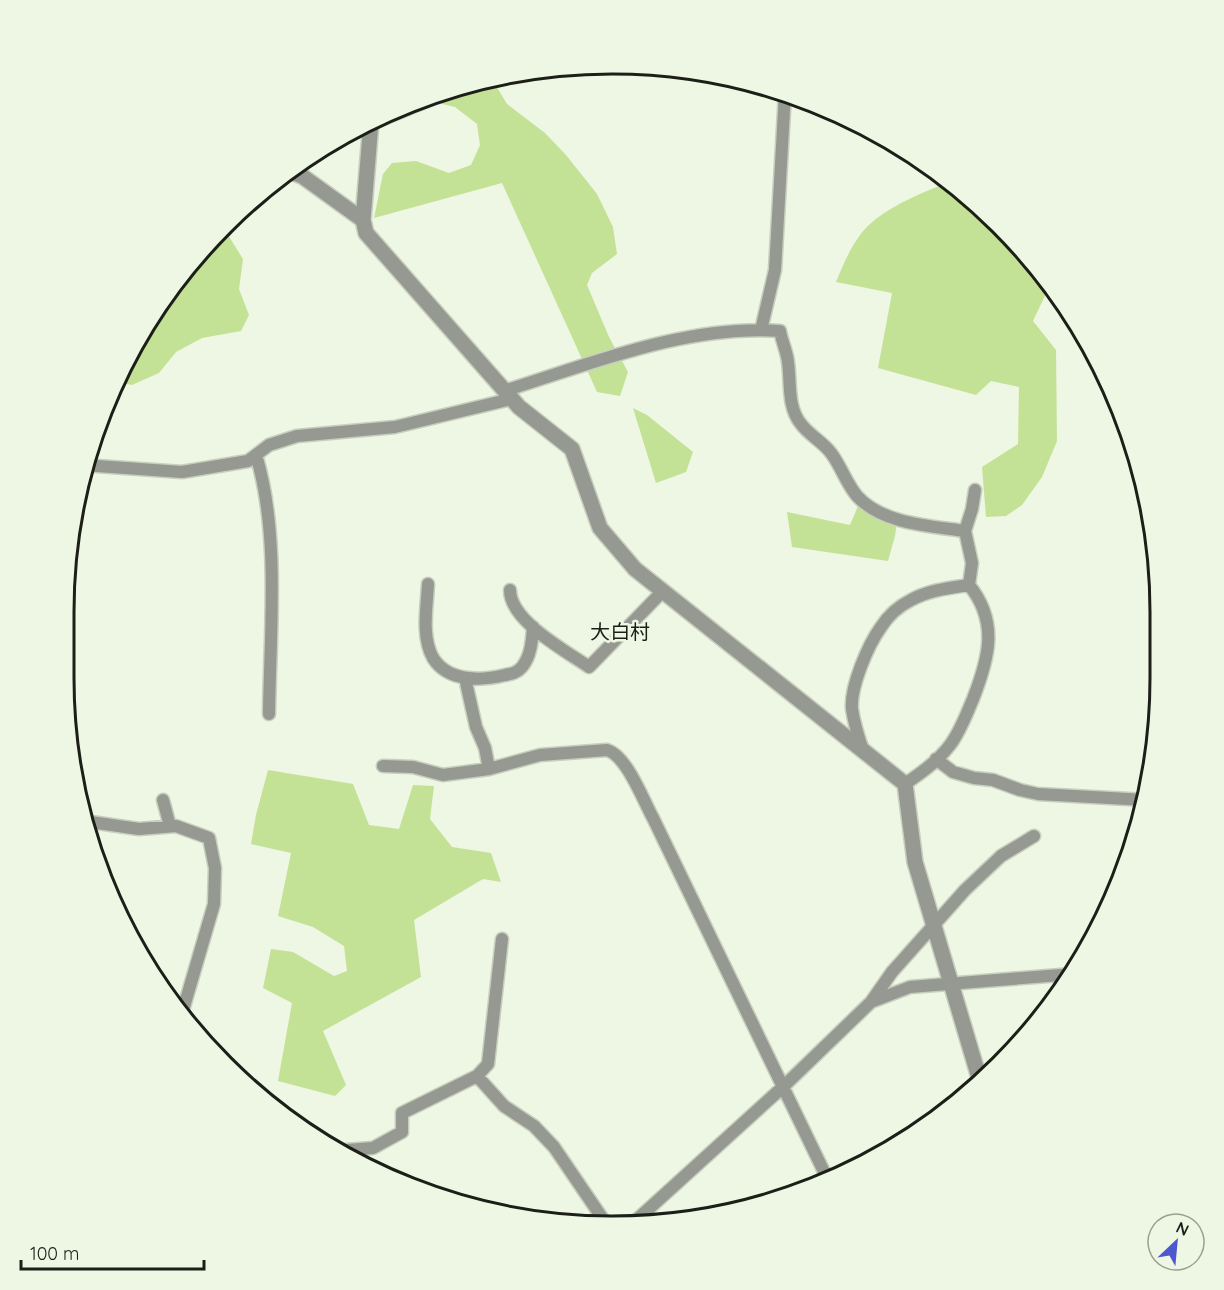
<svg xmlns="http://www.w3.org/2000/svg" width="1224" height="1290" viewBox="0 0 1224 1290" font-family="Quicksand,'Noto Sans SC',sans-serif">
	<rect width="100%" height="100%" fill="#eef6e4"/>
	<!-- green -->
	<path fill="#c4e296" d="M492 79 507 104 545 133 566 155 597 194 613 227 617 254 592 273 587 285 609 337 628 372 620 396 597 392 502 183 374 218 383 174 392 163 416 161 449 173 471 165 480 145 477 124 455 107 421 99 436 92Z
		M944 175 1025 250 1050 285 1033 321 1056 350 1057 441 1042 477 1022 505 1006 516 986 517 982 467 1018 444 1019 387 991 381 976 395 878 368 892 293 836 282C844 263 853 240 869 225 888 207 915 196 939 186Z
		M218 234 228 235 243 259 239 289 249 315 241 331 202 338 176 352 159 373 132 385 115 382 120 369 177 278Z
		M633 408 647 415 693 452 686 472 656 483Z
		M858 506 897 522 895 536 888 561 792 547 787 512 850 525Z
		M268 770 353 784 369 825 399 829 413 785 434 786 430 819 452 847 491 853 501 882 483 879 414 920 421 977 323 1031 346 1085 335 1096 278 1081 292 1003 263 988 271 949 293 952 334 976 347 971 344 946 313 927 278 916 291 853 251 844 256 815Z"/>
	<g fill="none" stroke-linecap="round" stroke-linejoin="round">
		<!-- minor casing -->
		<g stroke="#c8cfbf" stroke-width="15">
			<path id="minor" d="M370 124 466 85
				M761 330 775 270 785 93
				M504 391C590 364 688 324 780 331 782 342 787 352 788 362 791 383 787 407 801 424 809 435 823 442 831 453 841 466 846 483 857 496 882 524 930 526 965 531
				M256 455C280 534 270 631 269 714
				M83 465 182 472 248 461 269 445 297 436 395 427 511 399
				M428 584C427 607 421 636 433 658 448 682 481 681 505 675 511 674 517 673 522 667 531 656 532 641 533 627
				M510 590C510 621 566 651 589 667L662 592
				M465 678 476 727 485 748 489 769
				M864 753C859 739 854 723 852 709 850 687 868 645 881 627 888 616 899 606 911 600 929 590 949 588 969 585L972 563 965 531 972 509 975 490
				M936 759 953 772 974 778 993 780 1020 790 1038 794 1146 800
				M383 766 413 767 443 775 489 769 540 755 607 750C627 756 643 800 653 818L828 1180
				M905 784C921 773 938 761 950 745 960 732 967 713 973 699 989 658 999 622 969 585
				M163 800 170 826
				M84 821 139 829 176 826 209 838 215 868 214 904 181 1017
				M871 1002 892 972 965 890 1001 856 1034 836
				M477 1076 504 1106 534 1126 554 1147 607 1225
				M266 1102 270 1105
				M334 1151 373 1148 402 1132V1113L477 1076 488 1064 502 939
				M632 1224 784 1086 871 1002 910 987 1073 974"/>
		</g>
		<!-- tertiary casing -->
		<g stroke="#c8cfbf" stroke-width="18">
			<path id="tertiary" d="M371 122 363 220 366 233 519 407 572 449 600 528 635 569 905 784 915 862 980 1081
				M289 171 302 176 363 220"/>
		</g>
		<!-- minor -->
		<use href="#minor" stroke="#959991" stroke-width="12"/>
		<!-- tertiary -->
		<use href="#tertiary" stroke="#959991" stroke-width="15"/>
	</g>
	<g text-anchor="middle" stroke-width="5" stroke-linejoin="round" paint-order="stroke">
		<!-- quarter labels -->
		<g font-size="20" fill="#1c1f18" stroke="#eef6e4">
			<text x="620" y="639">大白村</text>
		</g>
	</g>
	<!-- crop -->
	<path d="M0 0H1224V1290H0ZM612 74H612A538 538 0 0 1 1150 612V678A538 538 0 0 1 612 1216H612A538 538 0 0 1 74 678V612A538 538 0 0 1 612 74Z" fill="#eef6e4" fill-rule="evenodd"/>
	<path fill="none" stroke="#1c1f18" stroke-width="3" d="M612 74H612A538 538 0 0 1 1150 612V678A538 538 0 0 1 612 1216H612A538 538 0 0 1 74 678V612A538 538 0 0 1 612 74Z"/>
	<!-- north arrow -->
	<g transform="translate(1176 1242) rotate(26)"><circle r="28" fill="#eef6e4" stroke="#9aa092" stroke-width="1.5"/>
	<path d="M0-4.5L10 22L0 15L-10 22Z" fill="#4d58ce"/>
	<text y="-9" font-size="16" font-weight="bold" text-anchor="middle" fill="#1c1f18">N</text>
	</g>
	<!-- scale -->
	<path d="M21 1260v9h183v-9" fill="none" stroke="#1c1f18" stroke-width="3"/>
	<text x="30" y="1260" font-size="18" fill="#1c1f18" stroke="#eef6e4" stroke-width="4.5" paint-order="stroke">100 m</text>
</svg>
